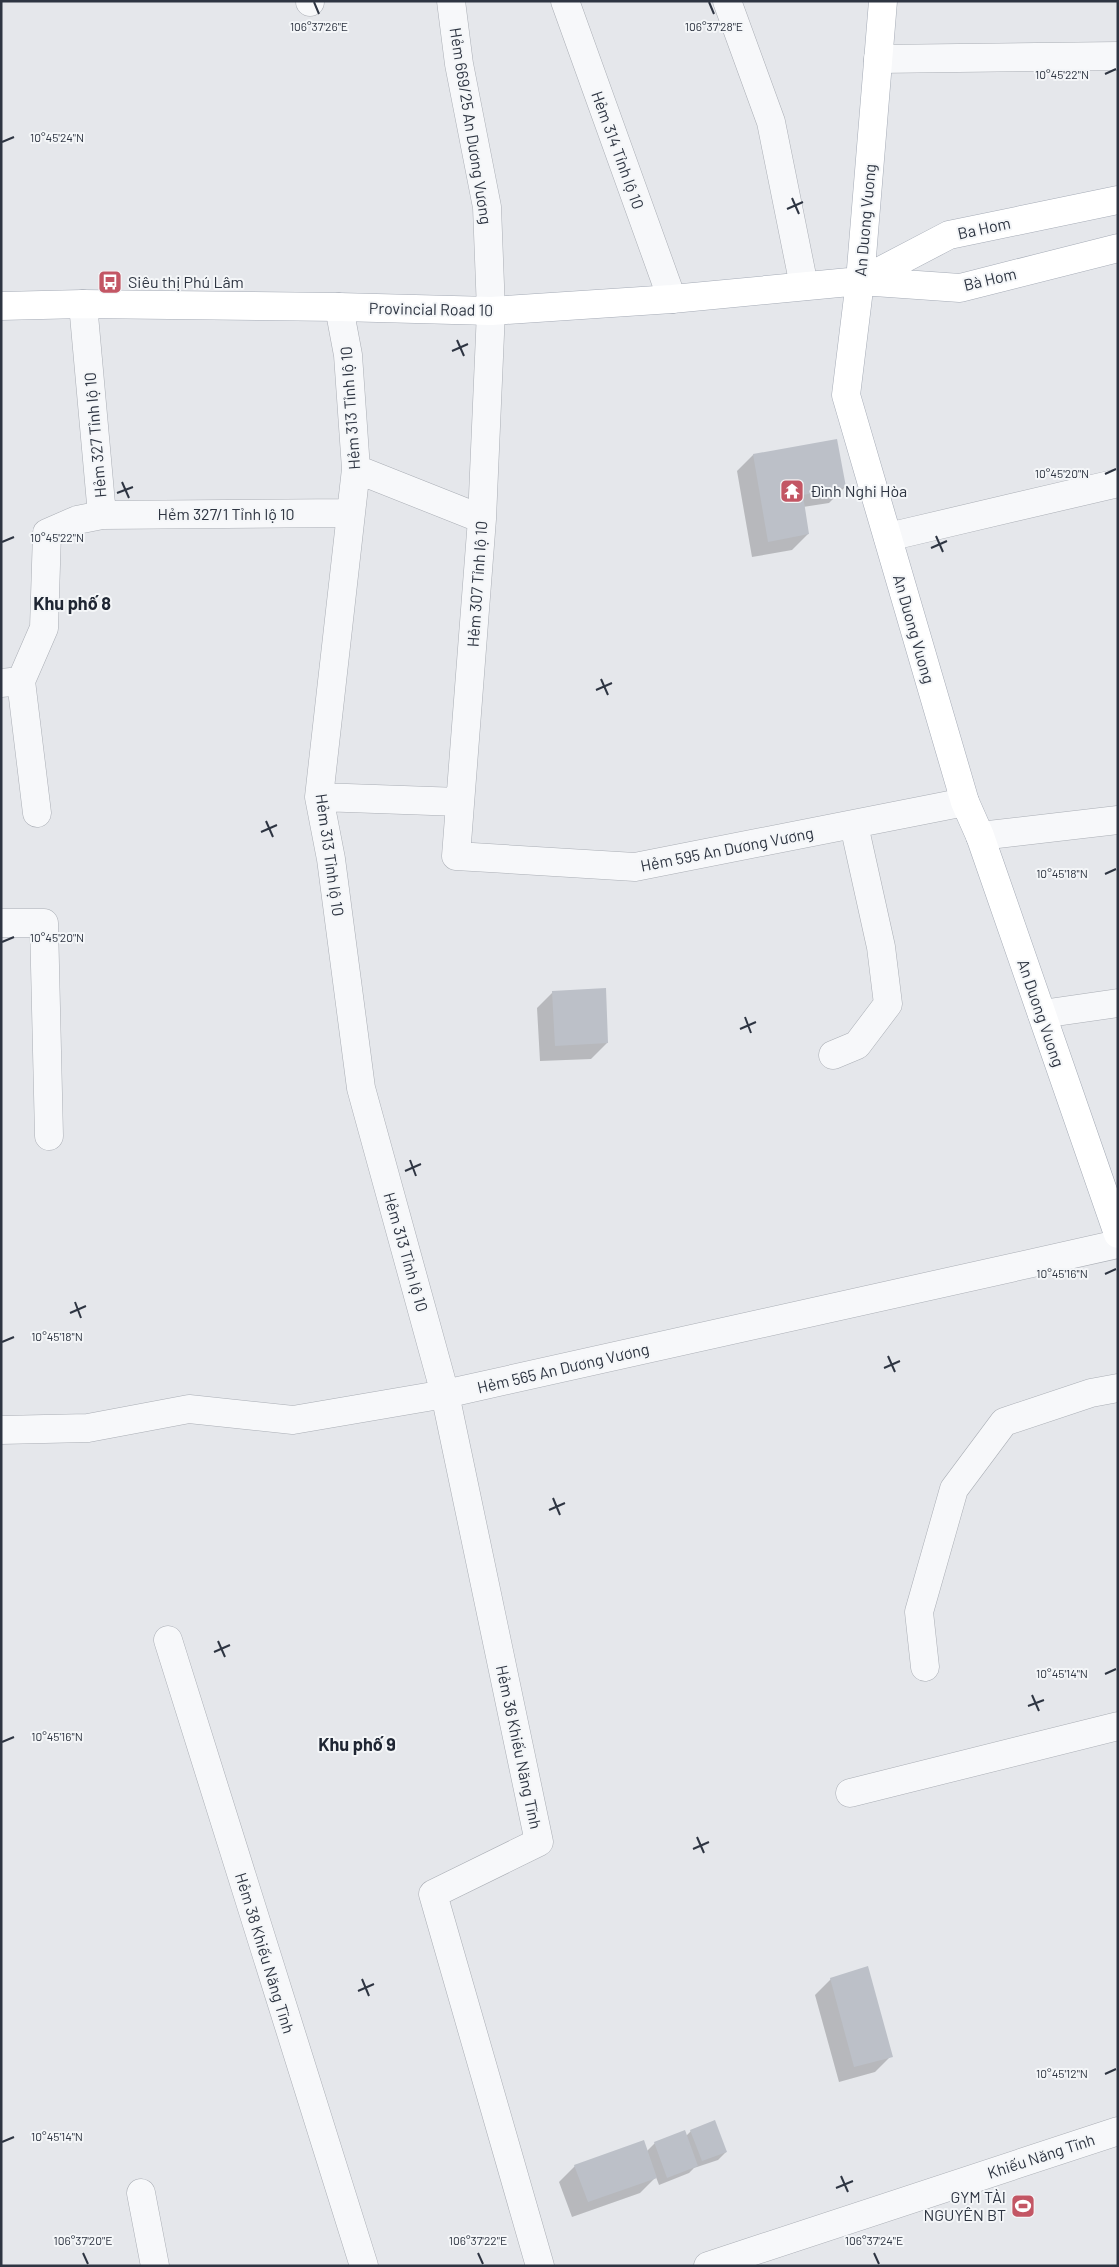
<svg xmlns="http://www.w3.org/2000/svg" width="1119" height="2267" viewBox="0 0 1119 2267" font-family="Barlow,sans-serif">
	<rect width="100%" height="100%" fill="#e5e7eb"/>
	<!-- shadow -->
	<path fill="#0003" d="M836 441 845 487 829 503 803 507 808 534 792 550 752 557 737 471 753 455Z
		M553 992 607 1043 591 1059 540 1061 537 1008Z
		M831 1979 891 2056 875 2072 839 2082 815 1995Z
		M691 2131 726 2152 718 2160 694 2168 689 2173 659 2185 656 2177 640 2193 572 2217 559 2182 575 2166 647 2151 655 2143 686 2136Z"/>
	<!-- building -->
	<path fill="#bcc0c8" d="M837 439 846 487 803 495 809 534 768 542 753 454Z
		M606 988 608 1043 555 1046 552 991Z
		M868 1966 893 2057 854 2067 830 1978Z
		M715 2120 727 2152 702 2161 690 2130Z
		M685 2130 698 2166 667 2178 654 2142Z
		M644 2140 657 2178 588 2202 574 2165Z"/>
	<g fill="none" stroke-linecap="round" stroke-linejoin="round">
		<!-- minor casing -->
		<g stroke="#aaaeb5" stroke-width="29">
			<path id="minor" d="M310 1V2
				M451 1 459 64 487 207 491 311 482 519 456 856 635 867 965 802
				M565 1 672 299
				M727 1 771 122 804 286
				M878 59 1118 56
				M339 307 348 355 356 469 319 797 331 859 361 1088 445 1394 539 1842 433 1894 540 2266
				M356 469 482 519
				M102 515 350 513
				M888 537 1118 483
				M21 681 37 813
				M1 683 21 681 44 628 47 533 77 520 102 515 83 304
				M319 797 460 802
				M980 836 1118 820
				M1 923H44L49 1136
				M1042 1014 1118 1003
				M833 1055 857 1045 888 1004 881 947 854 825
				M1 1430 88 1428 189 1409 293 1420 445 1394 1118 1244
				M168 1640 364 2266
				M925 1667 919 1612 954 1489 1004 1422 1091 1393 1118 1388
				M850 1793 1118 1726
				M141 2193 155 2266
				M708 2266 1118 2131"/>
		</g>
		<!-- major casing -->
		<g stroke="#a5abb6" stroke-width="29">
			<path id="major" d="M883 1 860 281 846 395 965 802 980 836 1118 1234
				M861 281 949 235 1118 200
				M1 306 83 304 339 307 491 311 672 299 860 281 960 288 1118 248"/>
		</g>
		<!-- minor -->
		<use href="#minor" stroke="#f7f8fa" stroke-width="28"/>
		<!-- major -->
		<use href="#major" stroke="#fff" stroke-width="28"/>
	</g>
	<!-- ticks -->
	<path fill="none" stroke="#2e3542" stroke-width="2" d="M314 2 319 14M709 2 714 14M1105 74 1116 69M2 142 14 137M792 198 799 214M787 209 803 202M457 340 464 356M452 351 468 344M1105 474 1116 469M122 482 129 498M117 493 133 487M936 536 943 552M2 542 14 537M931 548 947 541M601 679 608 695M596 690 612 683M266 821 273 837M261 832 277 825M1105 874 1116 869M2 942 14 937M745 1017 751 1033M740 1029 756 1022M410 1160 416 1176M405 1171 421 1164M1105 1274 1116 1269M75 1302 81 1318M70 1313 86 1306M2 1342 14 1337M888 1356 895 1372M884 1368 900 1361M553 1498 560 1515M549 1510 565 1503M218 1641 225 1657M214 1652 230 1645M1105 1674 1116 1669M1032 1695 1039 1711M1028 1706 1044 1700M2 1742 14 1737M697 1837 704 1853M693 1849 709 1842M362 1979 369 1996M358 1991 374 1984M1105 2074 1116 2069M2 2142 14 2137M841 2176 848 2192M836 2188 853 2181M83 2253 88 2264M478 2253 483 2264M874 2253 879 2264"/>
	<!-- icons -->
	<defs>
		<g id="bus-square" transform="scale(1.25)"><rect x="-9" y="-9" width="18" height="18" rx="4" fill="#c35664" stroke="#f4f6f8"/><path d="M-5-6H5V4H4V6H2V4H-2V6H-4V4H-5ZM-3.5-4V0h7V-4ZM-3.5 1.2v1.5H-2V1.2ZM2 1.2v1.5H3.5V1.2Z" fill="#fff"/></g>
		<g id="temple-square" transform="scale(1.25)"><rect x="-9" y="-9" width="18" height="18" rx="4" fill="#c35664" stroke="#f4f6f8"/><path d="M0-6L5-2H3V0L6.5 2.5H4V6H1.5V3h-3V6H-4V2.5H-6.5L-3 0V-2H-5Z" fill="#fff"/></g>
		<g id="stadium-square" transform="scale(1.25)"><rect x="-9" y="-9" width="18" height="18" rx="4" fill="#c35664" stroke="#f4f6f8"/><path d="M0-5a6.5 5 0 1 0 0 10a6.5 5 0 1 0 0-10ZM-3.5-1.8h7v3.6h-7Z" fill="#fff"/></g>
	</defs>
	<g fill-rule="evenodd">
		<use href="#bus-square" x="110" y="282"/>
		<use href="#temple-square" x="792" y="491"/>
		<use href="#stadium-square" x="1023" y="2206"/>
	</g>
	<g text-anchor="middle" stroke-width="4" stroke-linejoin="round" paint-order="stroke">
		<!-- street labels -->
		<g font-size="16" fill="#2e3542" stroke="#f4f6f8">
			<text transform="translate(471 126) rotate(81)" y="6">Hẻm 669/25 An Dương Vương</text>
			<text transform="translate(618 150) rotate(70)" y="6">Hẻm 314 Tỉnh lộ 10</text>
			<text transform="translate(865 220) rotate(-85)" y="6">An Duong Vuong</text>
			<text transform="translate(984 228) rotate(-12)" y="6">Ba Hom</text>
			<text transform="translate(990 279) rotate(-13)" y="6">Bà Hom</text>
			<text transform="translate(431 309) rotate(1)" y="6">Provincial Road 10</text>
			<text transform="translate(350 408) rotate(-94)" y="6">Hẻm 313 Tỉnh lộ 10</text>
			<text transform="translate(95 435) rotate(-95)" y="6">Hẻm 327 Tỉnh lộ 10</text>
			<text x="226" y="520">Hẻm 327/1 Tỉnh lộ 10</text>
			<text transform="translate(477 584) rotate(-86)" y="6">Hẻm 307 Tỉnh lộ 10</text>
			<text transform="translate(914 629) rotate(74)" y="6">An Duong Vuong</text>
			<text transform="translate(727 849) rotate(-11)" y="6">Hẻm 595 An Dương Vương</text>
			<text transform="translate(330 855) rotate(82)" y="6">Hẻm 313 Tỉnh lộ 10</text>
			<text transform="translate(1041 1013) rotate(71)" y="6">An Duong Vuong</text>
			<text transform="translate(406 1252) rotate(74)" y="6">Hẻm 313 Tỉnh lộ 10</text>
			<text transform="translate(563 1368) rotate(-13)" y="6">Hẻm 565 An Dương Vương</text>
			<text transform="translate(519 1747) rotate(78)" y="6">Hẻm 36 Khiếu Năng Tĩnh</text>
			<text transform="translate(265 1953) rotate(73)" y="6">Hẻm 38 Khiếu Năng Tĩnh</text>
			<text transform="translate(1041 2156) rotate(-18)" y="6">Khiếu Năng Tĩnh</text>
		</g>
		<!-- poi labels -->
		<g font-size="16" fill="#2e3542" stroke="#f4f6f8" text-anchor="start">
			<text x="128" y="288">Siêu thị Phú Lâm</text>
			<text x="810" y="497">Đình Nghi Hòa</text>
			<text x="1006" y="2203" text-anchor="end">GYM TÀI<tspan x="1006" dy="18">NGUYÊN BT</tspan></text>
		</g>
		<!-- neighbourhood labels -->
		<g font-size="18" font-weight="bold" fill="#1f2633" stroke="#f4f6f8">
			<text x="72" y="610">Khu phố 8</text>
			<text x="357" y="1751">Khu phố 9</text>
		</g>
	</g>
	<g font-size="12" text-anchor="middle" fill="#2e3542" stroke="#f4f6f8" stroke-width="4" stroke-linejoin="round" paint-order="stroke">
		<text x="319" y="31">106°37'26"E</text>
		<text x="714" y="31">106°37'28"E</text>
		<text x="1062" y="79">10°45'22"N</text>
		<text x="57" y="142">10°45'24"N</text>
		<text x="1062" y="478">10°45'20"N</text>
		<text x="57" y="542">10°45'22"N</text>
		<text x="1062" y="878">10°45'18"N</text>
		<text x="57" y="942">10°45'20"N</text>
		<text x="1062" y="1278">10°45'16"N</text>
		<text x="57" y="1341">10°45'18"N</text>
		<text x="1062" y="1678">10°45'14"N</text>
		<text x="57" y="1741">10°45'16"N</text>
		<text x="1062" y="2078">10°45'12"N</text>
		<text x="57" y="2141">10°45'14"N</text>
		<text x="83" y="2245">106°37'20"E</text>
		<text x="478" y="2245">106°37'22"E</text>
		<text x="874" y="2245">106°37'24"E</text>
	</g>
	<!-- border -->
	<rect width="1119" height="2267" fill="none" stroke="#2e3542" stroke-width="5"/>
</svg>
